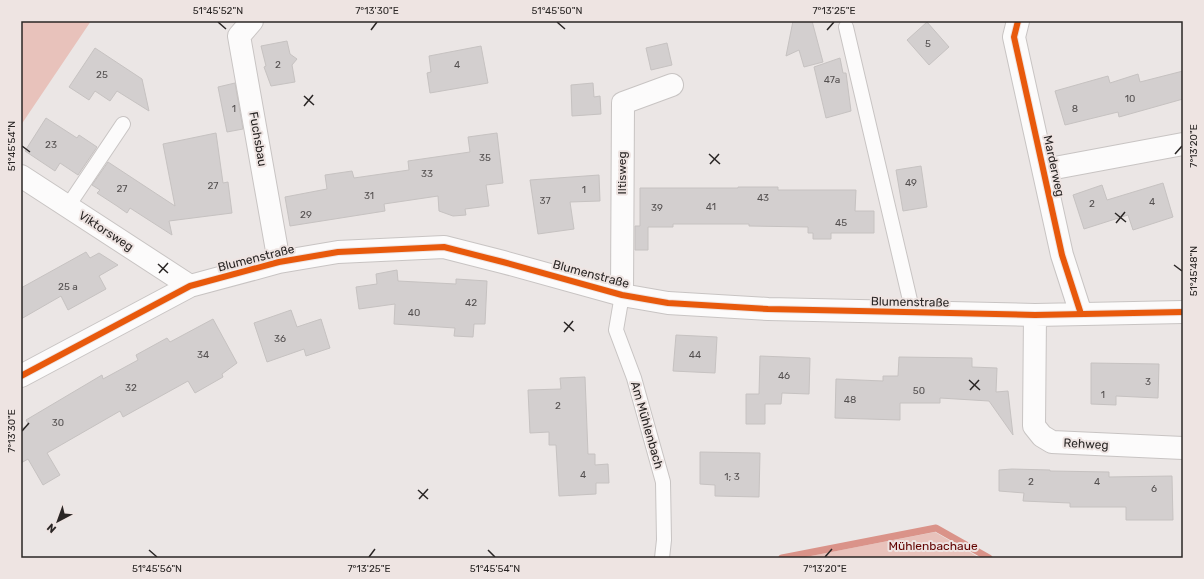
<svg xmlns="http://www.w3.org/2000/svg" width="1204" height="579" viewBox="0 0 1204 579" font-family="Rubik,sans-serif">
	<rect width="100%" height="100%" fill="#ebe6e5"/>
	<!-- green -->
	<path fill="#e8c2bb" d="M21 21H91L21 125Z
		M935 532 980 558H800Z"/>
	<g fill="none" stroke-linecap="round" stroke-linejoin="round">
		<!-- stream -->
		<path stroke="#da9389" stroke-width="7" d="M782 558 936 528 989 558"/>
	</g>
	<!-- building -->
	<path fill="#d3cfcf" stroke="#c6c2c1" d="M793 21H812L823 62 804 67 799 50 786 56Z
		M927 22 949 47 929 65 907 40Z
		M287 41 290 54 297 59 292 65 295 82 271 86 264 67 266 66 261 46Z
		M667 43 672 65 651 70 646 48Z
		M481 46 488 83 430 93 427 73 431 72 429 56Z
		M95 48 142 79 149 111 117 91 110 101 95 91 89 100 69 87Z
		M840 58 843 73H846L851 111 826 118 814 67Z
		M1183 71V99L1119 117 1118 112 1065 125 1055 91 1108 76 1110 83 1138 74 1140 82Z
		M235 83 243 129 227 132 218 87Z
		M593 83 594 97 600 96 601 114 572 116 571 85Z
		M46 118 77 138 79 135 97 147 78 175 60 163 55 171 25 151Z
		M216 133 223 183 228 182 232 213 169 221 172 235 130 208 127 213 117 206 97 193 100 190 92 185 108 162 175 206 163 144Z
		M497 133 503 183 486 185 489 206 465 209 466 215 453 216 439 211 438 196 384 204 385 211 290 226 285 197 327 189 325 175 352 171 354 178 409 170 408 161 470 152 468 137Z
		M921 166 927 207 903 211 896 170Z
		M599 175 600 201 570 202 574 229 538 234 530 180Z
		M1163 183 1173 217 1133 230 1128 215 1084 229 1073 195 1102 185 1107 200Z
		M738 187H778V190H856L855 211H874V233H831V239H813V233H808V227L749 226V224H673V227H648V250H635V226H640V188H738Z
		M86 252 90 258 99 253 118 265 99 276 106 289 68 310 61 296 21 319V288Z
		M397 270 398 281 456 284V279L487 281 485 324H474L473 337 454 336 455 328 394 324 395 304 359 309 356 287 377 284 376 274Z
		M291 310 297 327 321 319 330 348 306 356 304 349 267 362 254 323Z
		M213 319 237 363 222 374 223 377 195 393 188 381 123 417 120 411 47 453 60 475 43 485 28 459 21 463V429L29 425 26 420 102 375 103 379 138 360 136 355 167 338 170 342Z
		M676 335 717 337 715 373 673 371Z
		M760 356 810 358 809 394 782 393 781 404H765V424H746V394H759Z
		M899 357 972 358V367L997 368 996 392 1008 391 1013 435 989 401 940 398V403H900V420L835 418 836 379 883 381V376H898Z
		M1091 363 1159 364 1158 398 1116 396V405L1091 404Z
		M585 377 588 454H595V465L608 464 609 483H596V494L559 496 556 445H549V432L530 433 528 390 561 389 560 378Z
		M700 452 760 453 759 497 715 496V485L700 484Z
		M1012 469 1050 470V471L1109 472V477L1172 476 1173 520H1126V507H1070V503L1023 501 1024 493 999 491V470Z"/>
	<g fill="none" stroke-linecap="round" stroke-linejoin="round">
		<!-- lane casing -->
		<g stroke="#c8c4c3" stroke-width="16">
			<path id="lane" d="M846 27 913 313
				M68 206 123 124
				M622 295 616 330 634 378 663 482 664 540 662 558"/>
		</g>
		<!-- street casing -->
		<g stroke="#c8c4c3" stroke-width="24">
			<path id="street" d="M252 21 239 36 279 262
				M1018 21 1014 37 1062 255 1081 314
				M1044 170 1183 144
				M21 176 190 286
				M622 295 623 103 672 85
				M1035 315 1034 426 1042 436 1052 442 1183 448
				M21 376 190 286 279 262 338 252 444 247 503 262 622 295 668 303 768 309 1035 315 1183 312"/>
		</g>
		<!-- lane -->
		<use href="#lane" stroke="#fcfbfb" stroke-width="14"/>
		<!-- street -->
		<use href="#street" stroke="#fcfbfb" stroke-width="22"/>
		<!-- cycleway casing -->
		<g stroke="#eee4e2" stroke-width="8">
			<path id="cycleway" d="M1018 21 1014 37 1062 255 1081 314
				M21 376 190 286 279 262 338 252 444 247 503 262 622 295 668 303 768 309 1035 315 1183 312"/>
		</g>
		<!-- cycleway -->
		<use href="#cycleway" stroke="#e8590c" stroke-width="6"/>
	</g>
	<!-- ticks -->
	<path fill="none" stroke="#2a2625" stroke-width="1.5" d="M218 22 226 29M557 22 565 29M371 30 377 22M827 30 834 22M304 96 314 105M304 106 313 95M22 146 30 152M709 154 720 164M1175 154 1182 146M710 164 719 154M1115 213 1126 222M1116 223 1125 212M158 264 168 273M1174 265 1182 271M159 273 168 263M564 322 574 331M564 332 573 321M969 380 980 390M970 390 979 380M22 431 29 423M418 490 428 499M419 499 428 489M149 550 157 557M488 550 495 557M369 557 375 549M825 557 832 549"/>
	<g text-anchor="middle" stroke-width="4" stroke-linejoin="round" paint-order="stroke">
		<!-- number labels -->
		<g font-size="10" fill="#545050">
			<text x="928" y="47">5</text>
			<text x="278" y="68">2</text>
			<text x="457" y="68">4</text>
			<text x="102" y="78">25</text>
			<text x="832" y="83">47a</text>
			<text x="1130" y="102">10</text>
			<text x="234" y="112">1</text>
			<text x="1075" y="112">8</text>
			<text x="51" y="148">23</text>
			<text x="485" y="161">35</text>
			<text x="427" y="177">33</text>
			<text x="911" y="186">49</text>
			<text x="213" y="189">27</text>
			<text x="122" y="192">27</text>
			<text x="584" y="193">1</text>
			<text x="369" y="199">31</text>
			<text x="763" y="201">43</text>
			<text x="545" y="204">37</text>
			<text x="1152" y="205">4</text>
			<text x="1092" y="207">2</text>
			<text x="711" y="210">41</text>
			<text x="657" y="211">39</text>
			<text x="306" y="218">29</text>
			<text x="841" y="226">45</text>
			<text x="68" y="290">25 a</text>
			<text x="471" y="306">42</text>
			<text x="414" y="316">40</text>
			<text x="280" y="342">36</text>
			<text x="203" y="358">34</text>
			<text x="695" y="358">44</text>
			<text x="784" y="379">46</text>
			<text x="1148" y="385">3</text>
			<text x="131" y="391">32</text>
			<text x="919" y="394">50</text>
			<text x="1103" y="398">1</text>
			<text x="850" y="403">48</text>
			<text x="558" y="409">2</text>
			<text x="58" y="426">30</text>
			<text x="583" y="478">4</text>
			<text x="732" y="480">1; 3</text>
			<text x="1031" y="485">2</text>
			<text x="1097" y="485">4</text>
			<text x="1154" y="492">6</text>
		</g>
		<!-- street labels -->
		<g font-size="12" fill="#2a2625" stroke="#eee4e2">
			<text transform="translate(258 139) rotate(80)" y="4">Fuchsbau</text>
			<text transform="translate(1054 166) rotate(78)" y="4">Marderweg</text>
			<text transform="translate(622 173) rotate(-90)" y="4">Iltisweg</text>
			<text transform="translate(106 231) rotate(33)" y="4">Viktorsweg</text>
			<text transform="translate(256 258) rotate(-14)" y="4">Blumenstraße</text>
			<text transform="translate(591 274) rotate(15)" y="4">Blumenstraße</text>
			<text transform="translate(910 302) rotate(1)" y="4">Blumenstraße</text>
			<text transform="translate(647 425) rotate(74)" y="4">Am Mühlenbach</text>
			<text transform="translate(1086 444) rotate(3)" y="4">Rehweg</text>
		</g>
		<!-- park labels -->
		<g font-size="12" fill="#620503" stroke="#eee4e2">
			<text x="933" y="550">Mühlenbachaue</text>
		</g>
	</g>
	<!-- border -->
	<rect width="1204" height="579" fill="none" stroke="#eee4e2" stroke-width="44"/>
	<!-- north arrow -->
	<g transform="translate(58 521) rotate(221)" stroke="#eee4e2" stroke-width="3" paint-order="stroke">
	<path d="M0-3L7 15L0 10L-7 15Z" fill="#2a2625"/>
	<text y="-6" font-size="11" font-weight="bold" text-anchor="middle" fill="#2a2625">N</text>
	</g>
	<rect x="22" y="22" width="1160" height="535" fill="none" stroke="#2a2625" stroke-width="1.5"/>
	<g font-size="10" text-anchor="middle" fill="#2a2625">
		<text x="218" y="14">51°45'52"N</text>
		<text x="377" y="14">7°13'30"E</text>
		<text x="557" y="14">51°45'50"N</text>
		<text x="834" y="14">7°13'25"E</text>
		<text transform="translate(11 146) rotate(-90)" y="4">51°45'54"N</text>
		<text transform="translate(1193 146) rotate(-90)" y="4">7°13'20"E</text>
		<text transform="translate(1193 271) rotate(-90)" y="4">51°45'48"N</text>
		<text transform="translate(11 431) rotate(-90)" y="4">7°13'30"E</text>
		<text x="157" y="572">51°45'56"N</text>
		<text x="369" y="572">7°13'25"E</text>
		<text x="495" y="572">51°45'54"N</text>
		<text x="825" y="572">7°13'20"E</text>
	</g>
</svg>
